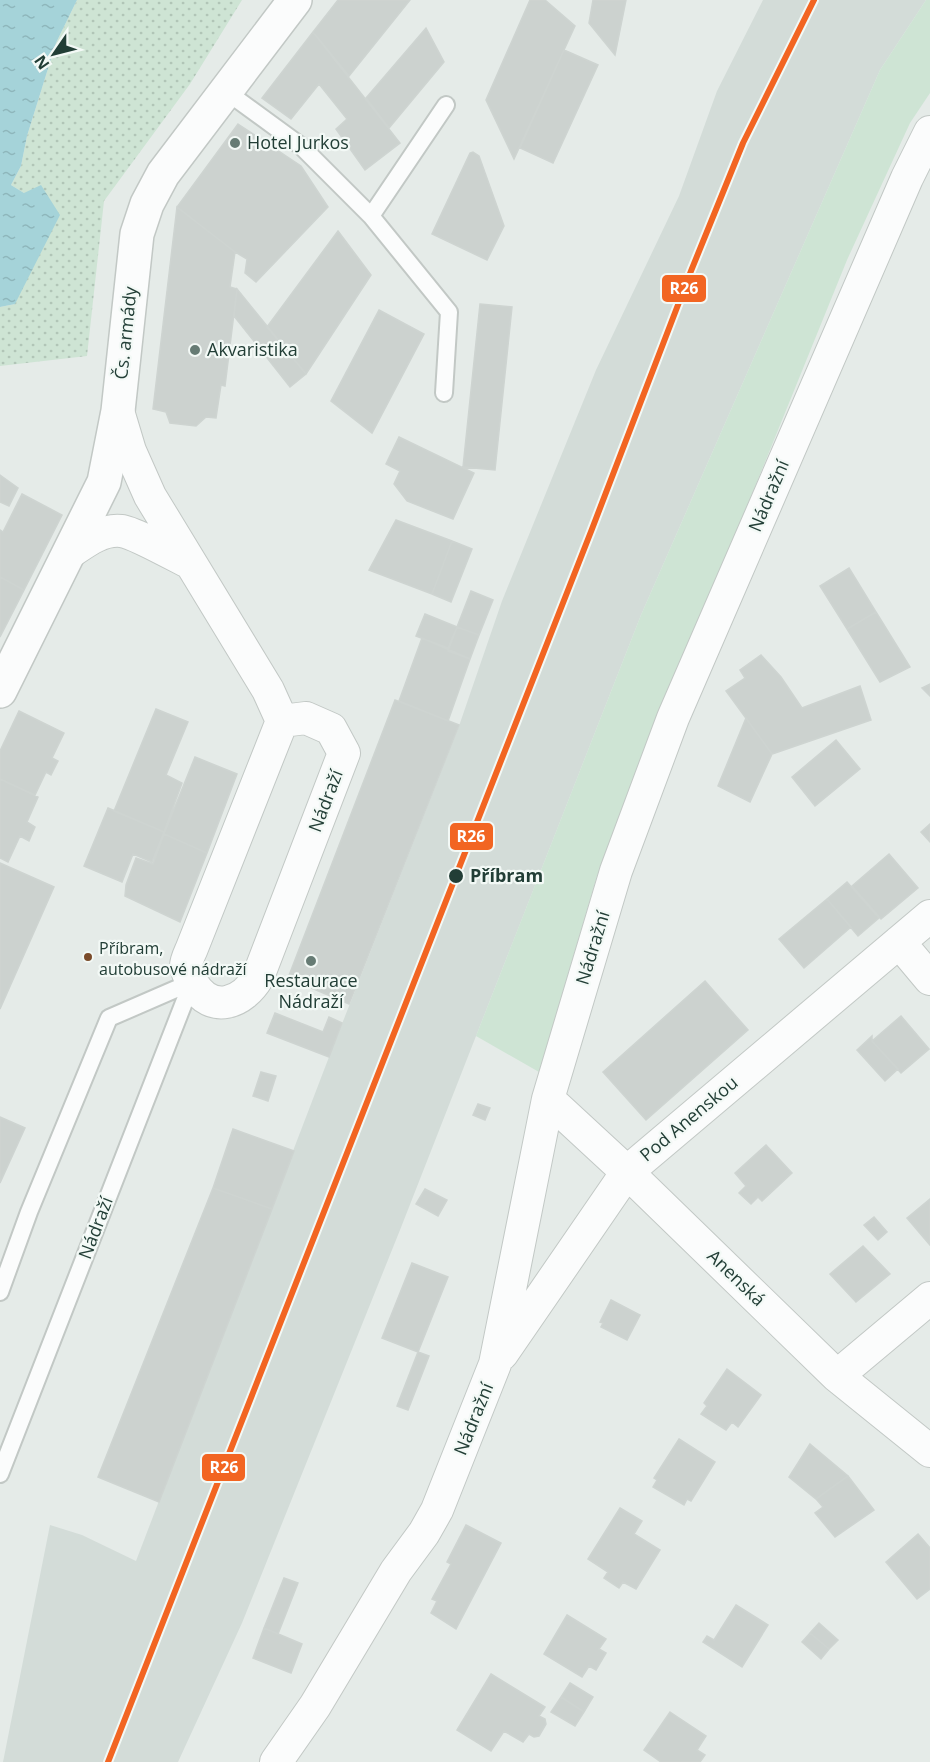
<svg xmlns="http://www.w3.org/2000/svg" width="930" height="1762" viewBox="0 0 930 1762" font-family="'Open Sans',sans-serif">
	<defs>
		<pattern id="park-dots" width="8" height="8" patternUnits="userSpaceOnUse" patternTransform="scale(1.5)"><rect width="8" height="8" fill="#cee4d4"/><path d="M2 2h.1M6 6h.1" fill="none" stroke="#b1c5b7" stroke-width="1.8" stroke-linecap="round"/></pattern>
		<pattern id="water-ripples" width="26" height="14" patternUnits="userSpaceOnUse" patternTransform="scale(1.5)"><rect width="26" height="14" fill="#a5d3d9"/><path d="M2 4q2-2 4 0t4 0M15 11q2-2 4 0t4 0" fill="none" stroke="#8eb6bb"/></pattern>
	</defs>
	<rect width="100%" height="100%" fill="#e5ebe8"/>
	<!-- built -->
	<path fill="#d3dcd8" d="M763 0H926L880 70 641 615 400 1230 242 1623 178 1762H3L50 1525 82 1535 136 1561 329 1057 459 726 502 601 596 370 679 196 717 91Z"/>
	<!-- grass -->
	<path fill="#cee4d4" d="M926 0H930V93L910 123 847 260 597 876 539 1072 476 1036 641 615 880 70Z"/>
	<!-- park -->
	<path fill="url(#park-dots)" d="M77 0H242L190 84 104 201 87 356 0 366V307L15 304 24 193 11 185 21 166 27 136 56 43Z"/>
	<!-- water -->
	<path fill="url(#water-ripples)" d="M0 0H77L56 43 27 136 21 166 11 185 24 193 41 185 60 215 15 304 0 307Z"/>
	<!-- building -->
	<path fill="#ccd2cf" stroke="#ced4d1" stroke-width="1.5" d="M338 0H410L349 76 313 32Z
		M530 0H545L575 26 514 159 486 100Z
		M593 0H626L615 55 589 23Z
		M426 28 444 62 389 128 366 98Z
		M313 32 400 143 365 170 336 129 347 119 319 84 291 119 262 98Z
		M564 50 598 65 553 163 520 148Z
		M238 124 301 166 328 207 256 282 245 273 247 259 235 252 177 207Z
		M473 152 479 156 504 226 487 260 432 234 470 153Z
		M177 207 235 252 230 287 237 289 225 386 221 385 216 418 206 417 196 426 170 423 166 412 153 409Z
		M338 231 371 275 306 374 267 327Z
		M237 289 306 374 290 387 234 316Z
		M480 304 512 307 495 470 463 467Z
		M379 310 424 334 372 433 331 401Z
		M399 437 474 473 453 519 407 501 394 484 400 471 386 464Z
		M0 475 18 488 9 506 0 502Z
		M22 494 62 515 24 590 0 577V530L3 532Z
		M396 520 452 541 432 594 369 570Z
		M452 541 472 549 451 602 432 594Z
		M849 568 876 612 847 629 820 586Z
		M0 577 24 590 0 637Z
		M471 591 493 600 479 635 457 627Z
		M876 612 910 667 880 682 847 629Z
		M425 614 457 627 448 648 416 636Z
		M457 627 479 635 470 659 448 651Z
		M422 638 470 659 448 721 399 701Z
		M761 655 781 677 802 708 860 686 871 720 772 754 726 691 745 678 740 670Z
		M930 684V696L922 688Z
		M395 700 459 725 349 1004 288 978Z
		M156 709 188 722 166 775 182 783 164 832 114 811Z
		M19 711 64 733 52 758 58 761 51 775 46 772 35 795 0 779V751Z
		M746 718 772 754 750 802 718 786Z
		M836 740 860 769 815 806 792 777Z
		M195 757 237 774 207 853 164 834Z
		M0 779 38 797 27 822 35 827 29 841 20 836 8 862 0 858Z
		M108 808 164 832 152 862 133 854 122 882 84 866Z
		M930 824V842L921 832Z
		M164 834 207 853 180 922 125 896 126 885 136 858 153 864Z
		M889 854 918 888 881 919 852 886Z
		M0 863 54 887 0 1009Z
		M847 882 879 918 858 936 827 899Z
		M827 899 851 927 804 968 779 939Z
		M705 981 748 1030 646 1120 603 1072Z
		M275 1013 323 1032 329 1017 342 1023 329 1057 267 1033Z
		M901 1016 929 1049 901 1073 872 1041Z
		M872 1036V1041L898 1069 885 1081 857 1050Z
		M261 1072 276 1076 268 1101 253 1096Z
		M478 1104 490 1108 485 1120 473 1115Z
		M0 1117 25 1128 0 1183Z
		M233 1129 294 1151 272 1209 213 1188Z
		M766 1145 792 1173 762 1201 758 1197 751 1204 739 1193 746 1186 735 1173Z
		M213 1188 272 1209 159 1502 98 1477Z
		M425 1189 447 1200 438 1216 416 1204Z
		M930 1199V1245L907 1218Z
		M874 1217 887 1232 878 1240 864 1225Z
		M863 1246 890 1274 856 1302 830 1274Z
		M412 1263 448 1277 418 1352 382 1338Z
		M611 1300 640 1315 627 1340 601 1327 603 1323 600 1322Z
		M418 1352 429 1356 408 1410 397 1406Z
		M727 1369 761 1395 738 1427 732 1422 726 1430 701 1414 707 1406 704 1403Z
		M679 1439 715 1462 691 1501 687 1499 684 1505 653 1487 657 1480 654 1478Z
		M810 1444 848 1476 816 1499 789 1477Z
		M848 1476 874 1510 835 1537 815 1513 823 1507 816 1499Z
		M620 1508 642 1521 634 1534 660 1550 636 1589 623 1582 619 1588 604 1578 608 1572 588 1559Z
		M466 1525 501 1543 456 1629 431 1613 437 1601 432 1599 451 1564 447 1562Z
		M918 1534 930 1548V1589L917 1599 886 1562Z
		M284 1578 298 1583 278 1634 264 1628Z
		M736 1605 768 1625 742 1667 703 1642 707 1636 714 1640Z
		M567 1615 606 1639 599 1649 606 1653 596 1670 589 1666 582 1677 544 1654Z
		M819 1623 838 1640 829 1649 810 1633Z
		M264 1628 302 1644 291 1673 253 1658Z
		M810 1633 829 1649 821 1659 802 1642Z
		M491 1674 545 1707 539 1716 545 1719 546 1724 539 1736 534 1737 529 1734 523 1742 504 1731 491 1751 457 1730Z
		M570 1683 593 1697 584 1712 561 1697Z
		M561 1697 584 1712 575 1726 551 1712Z
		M670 1712 706 1736 697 1750 705 1755 700 1762H661L644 1750Z"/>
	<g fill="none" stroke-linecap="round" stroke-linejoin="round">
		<!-- service casing -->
		<g stroke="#c2c8c5" stroke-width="20">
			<path id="service" d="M227 92 301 146 371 216 449 312 444 393
				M371 216 446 105
				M0 1292 29 1212 109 1018 192 982
				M0 1474 192 982"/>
		</g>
		<!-- minor casing -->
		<g stroke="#c2c8c5" stroke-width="34">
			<path id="minor" d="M118 411 130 451 150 496 268 690 282 721 192 948C190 953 186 960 186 966 186 971 191 980 193 984 212 1015 243 1003 258 977L344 753 331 729 306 718 282 721
				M69 553C84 543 101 529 121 531 133 532 176 556 190 563
				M899 942 930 979
				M548 1099 627 1172 837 1376 930 1451
				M502 1354 627 1172 930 916
				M837 1376 930 1298
				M276 1762 315 1706 396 1571 424 1533 437 1510 464 1442 495 1364 548 1099 616 871 673 718 907 178 930 132"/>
		</g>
		<!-- tertiary casing -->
		<g stroke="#c2c8c5" stroke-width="36">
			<path id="tertiary" d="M0 691 104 482 118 411 137 234 147 204 163 174 295 0"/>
		</g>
		<!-- service -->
		<use href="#service" stroke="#fbfcfc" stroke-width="16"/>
		<!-- minor -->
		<use href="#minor" stroke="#fbfcfc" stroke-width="32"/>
		<!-- tertiary -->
		<use href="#tertiary" stroke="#fbfcfc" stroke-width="33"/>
		<!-- rail-1 casing -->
		<g stroke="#f3f9f6" stroke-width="10">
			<path id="rail-1" d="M108 1762 592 529 691 271 743 143 814 0"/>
		</g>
		<!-- rail-1 -->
		<use href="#rail-1" stroke="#f26522" stroke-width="6"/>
	</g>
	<!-- markers -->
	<g fill="#667b74" stroke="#f3f9f6" stroke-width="2">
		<circle cx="235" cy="143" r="6"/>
		<circle cx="195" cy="350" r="6"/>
		<circle cx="311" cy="961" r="6"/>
	</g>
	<circle fill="#223e36" stroke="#f3f9f6" stroke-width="2" cx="456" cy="876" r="8"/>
	<circle fill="#7a4b2a" stroke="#f3f9f6" stroke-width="2" cx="88" cy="957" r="5"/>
	<g text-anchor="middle" stroke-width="4.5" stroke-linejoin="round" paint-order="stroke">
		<!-- bus labels -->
		<g font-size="16" fill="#223e36" stroke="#f3f9f6" text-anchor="start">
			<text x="99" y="954">Příbram,<tspan x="99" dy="21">autobusové nádraží</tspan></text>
		</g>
		<!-- poi labels -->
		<g font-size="18" fill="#223e36" stroke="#f3f9f6" text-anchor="start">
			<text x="247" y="149">Hotel Jurkos</text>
			<text x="207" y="356">Akvaristika</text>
			<text x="311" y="987" text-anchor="middle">Restaurace<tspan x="311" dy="21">Nádraží</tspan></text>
		</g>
		<!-- street labels -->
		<g font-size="18" fill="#223e36" stroke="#f3f9f6">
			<text transform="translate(126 333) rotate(-84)" y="6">Čs. armády</text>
			<text transform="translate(769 496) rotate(-67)" y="6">Nádražní</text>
			<text transform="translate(326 801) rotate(-69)" y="6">Nádraží</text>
			<text transform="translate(593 948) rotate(-73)" y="6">Nádražní</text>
			<text transform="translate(689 1119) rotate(-40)" y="6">Pod Anenskou</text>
			<text transform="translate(96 1228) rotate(-69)" y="6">Nádraží</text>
			<text transform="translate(736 1278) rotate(44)" y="6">Anenská</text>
			<text transform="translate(474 1419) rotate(-68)" y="6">Nádražní</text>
		</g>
		<!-- stop labels -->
		<g font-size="18" font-weight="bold" fill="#223e36" stroke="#f3f9f6" text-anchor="start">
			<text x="470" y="882">Příbram</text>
		</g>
	</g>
	<g stroke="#f3f9f6" stroke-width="2">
		<rect x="661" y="274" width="46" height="29" rx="6" fill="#f26522"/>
		<rect x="449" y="822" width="45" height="29" rx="6" fill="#f26522"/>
		<rect x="201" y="1453" width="45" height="29" rx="6" fill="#f26522"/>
	</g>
	<g font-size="16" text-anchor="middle" font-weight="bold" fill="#fff">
		<text x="684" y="294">R26</text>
		<text x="471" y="842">R26</text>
		<text x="224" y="1473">R26</text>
	</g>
	<!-- north arrow -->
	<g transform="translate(54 54) rotate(235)" stroke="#f3f9f6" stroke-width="4.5" paint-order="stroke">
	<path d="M0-4.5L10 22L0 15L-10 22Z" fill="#223e36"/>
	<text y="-9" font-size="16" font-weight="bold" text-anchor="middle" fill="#223e36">N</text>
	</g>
</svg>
